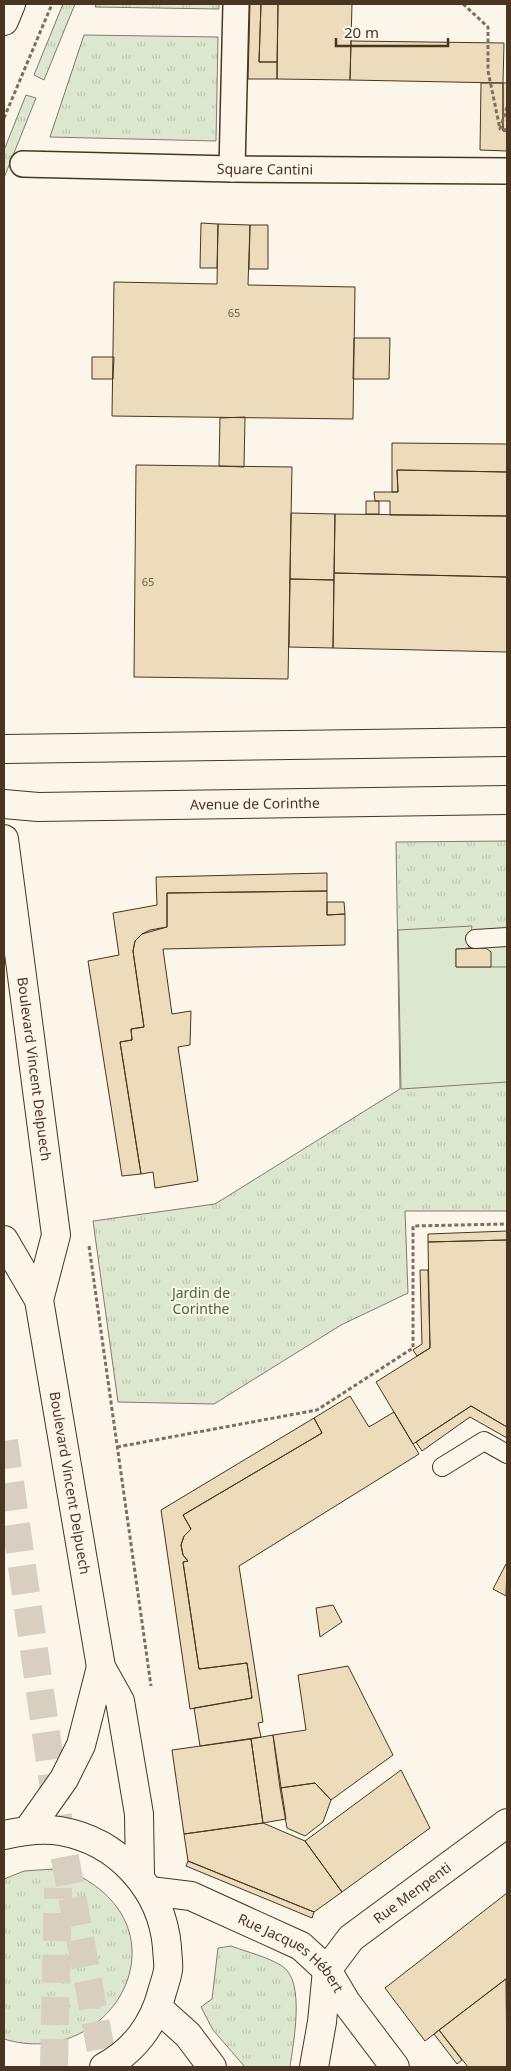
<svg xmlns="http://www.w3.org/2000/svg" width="511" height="2071" viewBox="0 0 511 2071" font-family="'Noto Sans',sans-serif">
	<defs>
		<pattern id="grass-tufts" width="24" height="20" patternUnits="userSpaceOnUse" patternTransform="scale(1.25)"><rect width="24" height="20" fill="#dce7d0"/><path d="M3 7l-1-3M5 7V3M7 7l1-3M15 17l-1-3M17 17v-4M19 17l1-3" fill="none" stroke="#bec7b2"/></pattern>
	</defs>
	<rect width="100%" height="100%" fill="#fbf6e9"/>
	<!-- grass -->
	<path fill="url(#grass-tufts)" stroke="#887966" d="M63 4H75L44 80 34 75Z
		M96 4H219V9L95 7Z
		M84 35 218 37 216 141 50 137Z
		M26 95 36 98 4 178V150Z
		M507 841V1211H405L408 1293 341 1325 214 1404 118 1402 93 1221 215 1204 400 1089 396 842Z
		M54 1869C63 1872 74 1874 83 1878 187 1937 109 2071 4 2039V1879L24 1871Z
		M231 1946C247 1952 268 1957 282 1966 306 1981 293 2044 290 2067H245L213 2030 201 2007 212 1999 218 1948Z"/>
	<!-- garden -->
	<path fill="#dce7d0" stroke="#887966" d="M472 926 469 948 456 949V967H507V1082L401 1089 398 930Z"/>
	<!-- building -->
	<path fill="#ecdcbc" stroke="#4a3520" d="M250 4H261L259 62H277V79H248Z
		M261 4H278L277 62H259Z
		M278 4H352L350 80 277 79Z
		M351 41 504 43 503 83 350 80Z
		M481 83H503V131H507V151L480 150Z
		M503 83H507V131H503Z
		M201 223 218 224 217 268H200Z
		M218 224 250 225 248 285 355 287 353 419 112 416 114 282 217 284Z
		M250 225H268V269H249Z
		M354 338H390L389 379H353Z
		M92 357H114L113 379H92Z
		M245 417 244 467 219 466 220 418Z
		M392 443 507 444V472L397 470 398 492H392Z
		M136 465 292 467 288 679 134 677Z
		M397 470 507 472V516L390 515V501H375L374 492H398Z
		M366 501H379V514H366Z
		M291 513 335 514 334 580 290 579Z
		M335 514 507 516V577L334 573Z
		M334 573 507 577V652L333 648Z
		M290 579 334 580 333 648 289 647Z
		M327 873V891L167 893V927L142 934 135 941 133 951 144 1027 131 1029 132 1040 120 1042 141 1174 122 1176 88 961 119 955 113 913 157 905 156 877Z
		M327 891V915L345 914V945L163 949 172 1014 191 1011 190 1045 178 1047 198 1181 155 1188 153 1172 141 1174 120 1042 132 1040 131 1029 144 1027 133 951 135 941 142 934 150 930 167 927V893Z
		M327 902H344L345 914 327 915Z
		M486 948 491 952V967H456V949Z
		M507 1231V1240L428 1242V1234Z
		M507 1240V1427L471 1406 413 1444 376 1382 430 1348 428 1242Z
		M420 1270H428L430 1348 417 1356 413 1350 422 1344Z
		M350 1396 369 1427 394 1412 419 1454 239 1566 263 1722 258 1723 261 1737 200 1746 194 1708 252 1698 247 1663 199 1669 183 1562 188 1561 183 1555 181 1545 184 1536 191 1529 183 1515 322 1433 314 1418Z
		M471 1406 507 1427V1438L470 1417 422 1451 416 1442Z
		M314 1418 322 1433 183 1515 191 1529 184 1536 181 1545 183 1555 188 1561 183 1562 199 1669 247 1663 252 1698 190 1709 161 1510Z
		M506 1564H507L506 1596 493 1589Z
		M333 1605 342 1622 320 1637 316 1608Z
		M348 1666 393 1755 331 1800 315 1783 280 1788 273 1735 306 1730 298 1675Z
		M273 1735 286 1819 263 1823 251 1739Z
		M251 1739 263 1823 184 1834 172 1750Z
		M401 1770 430 1828 342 1892 305 1841Z
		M315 1783 331 1800 323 1822 305 1836 287 1828 280 1788Z
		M263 1823 305 1841 342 1892 314 1912 188 1861 184 1834Z
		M188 1861 314 1912 312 1918 186 1866Z
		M507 1893V1978L425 2041 385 1988Z
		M506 1979 507 2067H468L439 2030Z
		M439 2030 462 2060 457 2064 434 2034Z"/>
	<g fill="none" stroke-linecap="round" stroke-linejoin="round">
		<!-- trunk-tunnel -->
		<path stroke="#d8cfc1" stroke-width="28" stroke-dasharray="28 14" stroke-linecap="butt" d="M4 1441 60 1831 104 2067
			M54 2067 58 1888"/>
		<!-- service casing -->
		<g stroke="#4a3520" stroke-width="20">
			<path id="service" d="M475 939 507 937
				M442 1467 484 1441 507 1454"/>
		</g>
		<!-- pedestrian casing -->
		<g stroke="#4a3520" stroke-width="28">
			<g id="pedestrian">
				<path id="s1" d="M23 164 232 169 507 171"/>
				<path d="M232 169 236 4"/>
			</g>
		</g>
		<!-- tertiary casing -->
		<g stroke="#4a3520" stroke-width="30">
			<g id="tertiary">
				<path d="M4 21 11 4"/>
				<path id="s2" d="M150 1891 191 1896 301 1946 327 1970 346 2002 395 2067"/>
			</g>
		</g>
		<!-- secondary casing -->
		<g stroke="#4a3520" stroke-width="30">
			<g id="secondary">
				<path d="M4 749 507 742"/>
				<path id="s3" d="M4 804 38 807 507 800"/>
				<path id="s4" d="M4 839 56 1235 39 1300"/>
				<path id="s5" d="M4 1240 39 1300 101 1667 120 1701 139 1814 140 1876"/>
				<path d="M28 1830 64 1779 81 1745 101 1667"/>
				<path d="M4 1835C22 1831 41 1828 60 1831 118 1841 162 1889 167 1947 167 1954 169 1963 168 1970 167 1977 164 1985 162 1992 154 2024 134 2051 104 2067"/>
				<path id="s6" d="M327 1970 351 1938 507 1823"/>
			</g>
		</g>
		<!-- motorway casing -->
		<g stroke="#4a3520" stroke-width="30">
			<path id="motorway" d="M158 2008 188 2035 212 2067
				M314 2067 322 2022 327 1970"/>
		</g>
		<!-- path -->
		<path stroke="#7f6f5c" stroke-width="3" stroke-dasharray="4 2.5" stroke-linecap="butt" d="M463 4 488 27V71L500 129
			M507 107 500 129 507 130
			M4 118 52 4
			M89 1246 151 1686
			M117 1447 317 1410 413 1348V1226L507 1224"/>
		<!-- service -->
		<use href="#service" stroke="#fbf6e9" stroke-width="18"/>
		<!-- pedestrian -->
		<use href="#pedestrian" stroke="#fbf6e9" stroke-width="25"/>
		<!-- tertiary -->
		<use href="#tertiary" stroke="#fbf6e9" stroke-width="28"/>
		<!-- secondary -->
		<use href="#secondary" stroke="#fbf6e9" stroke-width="28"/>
		<!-- motorway -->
		<use href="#motorway" stroke="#fbf6e9" stroke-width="28"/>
	</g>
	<g text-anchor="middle" stroke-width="4" stroke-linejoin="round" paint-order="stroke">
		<!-- number labels -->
		<g font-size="11" fill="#725f47">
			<text x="234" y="317">65</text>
			<text x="148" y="586">65</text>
		</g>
		<!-- street labels -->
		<g font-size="14" fill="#4a3520" stroke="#fbf6e9">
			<text dy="5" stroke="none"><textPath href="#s1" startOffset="242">Square Cantini</textPath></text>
			<text dy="5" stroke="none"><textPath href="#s3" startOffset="251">Avenue de Corinthe</textPath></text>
			<text dy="5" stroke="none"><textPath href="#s4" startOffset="232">Boulevard Vincent Delpuech</textPath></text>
			<text dy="5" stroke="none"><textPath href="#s5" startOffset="255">Boulevard Vincent Delpuech</textPath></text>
			<text dy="5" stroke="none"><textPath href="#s6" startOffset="116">Rue Menpenti</textPath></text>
			<text dy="5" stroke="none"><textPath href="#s2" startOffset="158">Rue Jacques Hébert</textPath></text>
		</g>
		<!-- park labels -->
		<g font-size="14" fill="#436837" stroke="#fbf6e9">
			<text x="201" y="1298">Jardin de<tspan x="201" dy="16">Corinthe</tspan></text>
		</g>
	</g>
	<!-- border -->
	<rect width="511" height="2071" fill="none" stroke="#4a3520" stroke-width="10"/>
	<!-- scale -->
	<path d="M336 38v8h112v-8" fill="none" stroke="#4a3520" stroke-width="2.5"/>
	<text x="344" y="38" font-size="15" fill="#4a3520" stroke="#fbf6e9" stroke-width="4" paint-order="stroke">20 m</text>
</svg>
